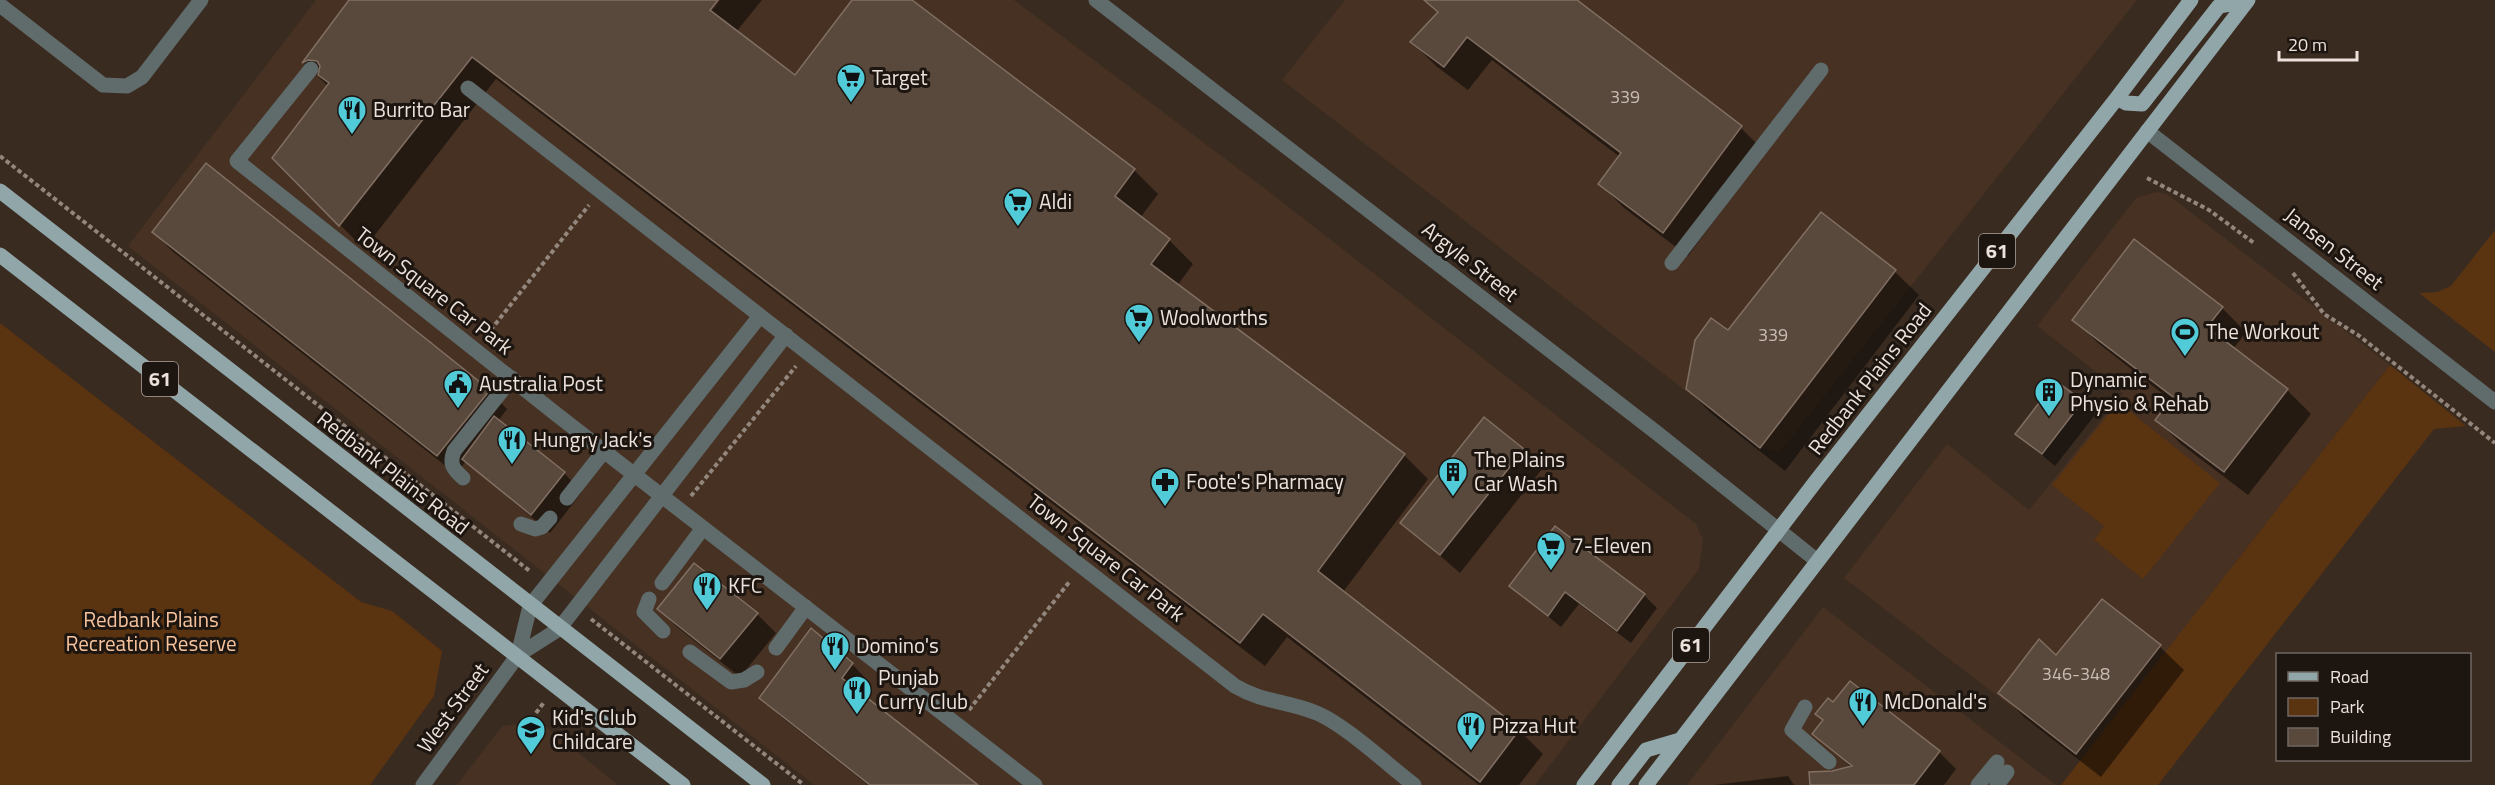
<svg xmlns="http://www.w3.org/2000/svg" width="2495" height="785" viewBox="0 0 2495 785" font-family="'Titillium Web',sans-serif">
	<rect width="100%" height="100%" fill="#3a2b20"/>
	<!-- built -->
	<path fill="#463122" d="M316 0H1014L1268 191 1696 524 1703 540 1699 569 1535 785H814L128 246Z
		M1345 0H2137L1780 452 1760 448 1282 80Z
		M2157 192 2167 194 2390 365 2081 760 1844 578 1947 444 2029 510 2123 393 2037 326 2136 198Z
		M1823 607 2056 785H1687Z
		M540 722 618 785H457L502 726Z"/>
	<!-- green -->
	<path fill="#5a3311" d="M2495 230V352L2419 293 2437 292 2451 286Z
		M0 323 361 602 392 611 442 651 434 696 370 785H0Z
		M2390 365 2466 426 2434 429 2158 785H2061Z
		M2118 402 2220 483 2143 579 2094 540 2104 526 2052 485Z"/>
	<!-- shadow -->
	<path fill="#0007" d="M351 0H716L704 15 707 17 720 0H762L736 32 795 77 854 0H909L1134 170 1158 194 1140 218 1169 240 1193 264 1177 286 1404 455 1428 479 1343 592 1519 730 1543 754 1519 785H1479L1287 637 1265 666 496 79 364 249 274 158 328 86 304 63Z
		M1503 0H1575L1741 128 1765 152 1688 256 1624 208 1600 184 1620 157 1492 60 1468 90 1436 66 1412 42Z
		M1822 214 1895 272 1919 295 1785 471 1711 413 1687 389 1728 332Z
		M154 232 489 391 507 409 498 421 564 473 582 492 550 533 466 461 456 474 172 251Z
		M2222 308 2246 332 2233 349 2287 390 2311 414 2248 495 2181 444 2157 420 2172 401 2098 343 2074 319Z
		M2082 402 2095 415 2055 466 2017 434Z
		M1484 419 1542 469 1460 573 1402 523Z
		M694 565 757 614 776 633 740 677 677 627 659 609Z
		M1511 586 1644 595 1657 608 1631 643 1579 604 1561 627Z
		M2102 601 2160 647 2184 670 2101 777 2024 717 2000 693 2056 657Z
		M852 664 870 683 862 695 975 785H868L780 716 761 697Z
		M1850 683 1939 752 1956 769 1944 785H1844L1852 768 1814 734Z
		M1788 776 1794 785H1714Z"/>
	<!-- building -->
	<path fill="#59493d" stroke="#816f62" stroke-width="1.5" d="M349 0H718L710 10 795 75 852 0H912L1135 169 1115 196 1170 239 1151 264 1405 454 1318 571 1520 729 1480 782 1263 614 1240 643 472 57 339 226 272 158 329 83 318 75 320 66 317 61 308 60 302 63Z
		M1424 0H1577L1742 126 1663 233 1598 184 1621 153 1467 37 1444 67 1410 42 1438 12Z
		M206 163 490 390 437 456 152 232Z
		M1821 212 1896 270 1760 448 1686 389 1695 340 1711 318 1728 330Z
		M2134 239 2223 307 2207 327 2288 389 2224 472 2155 420 2173 397 2072 320Z
		M2056 381 2083 401 2042 454 2015 434Z
		M494 416 565 472 531 515 462 459Z
		M1484 417 1524 449 1440 555 1400 523Z
		M1555 526 1645 594 1617 631 1565 592 1548 616 1509 586Z
		M694 563 758 613 720 659 657 609Z
		M2102 599 2161 645 2076 754 1998 693 2039 639 2056 655Z
		M811 628 853 663 842 678 978 785H870L759 698Z
		M1850 681 1940 751 1914 785H1810L1809 772 1832 771 1852 766 1812 734 1823 720 1815 714 1828 698 1833 702Z"/>
	<g fill="none" stroke-linecap="round" stroke-linejoin="round">
		<!-- path -->
		<path stroke="#93867d" stroke-width="4" stroke-dasharray="4.5 3" stroke-linecap="butt" d="M0 156 531 572
			M2147 178 2209 210 2254 243
			M2293 273 2324 314 2358 335 2495 443
			M486 336 589 205
			M691 496 796 366
			M591 619 804 785
			M969 710 1070 581
			M536 713 545 701"/>
		<!-- lane -->
		<path stroke="#606b6c" stroke-width="15" d="M0 5 103 85 127 86 142 77 201 0
			M311 69 237 161 556 414 1035 785
			M468 88 1235 686C1262 702 1286 701 1314 712 1342 722 1388 765 1414 785
			M1672 263 1821 70
			M463 478C453 469 449 464 454 451L512 378
			M567 498 604 451
			M521 524 535 529 542 527 550 518
			M662 583 703 528
			M649 599 644 612 663 631
			M776 648 806 607
			M690 652 731 682 744 680 757 672
			M518 655 530 606 760 316
			M518 655 559 629 786 335
			M1805 707 1792 730 1829 762
			M1978 785 1997 762
			M1997 785 2007 772"/>
		<!-- street -->
		<path stroke="#606b6c" stroke-width="15" d="M1096 0 1657 433 1816 560
			M2147 131 2495 402
			M423 785 518 655"/>
		<!-- primary -->
		<path stroke="#90a6a9" stroke-width="15" d="M2117 98 2126 103 2142 104 2219 6 2247 1
			M0 191 763 785
			M0 255 683 785
			M1584 785 1816 481 2117 98 2191 0
			M1619 785 1646 750 1680 740
			M1646 785 2248 0"/>
	</g>
	<!-- icons -->
	<defs>
		<g id="supermarket-pin" transform="scale(1.5)"><path d="M0 17L-7.5 6A9.5 9.5 0 1 1 7.5 6Z" fill="#52cbd9" stroke="#1c1510"/><path d="M-6-5.5h2.5l.6 2H6L4.5 2H-2.5L-4.4-4H-6ZM-1.5 3.2a1.3 1.3 0 1 0 .1 0ZM3 3.2a1.3 1.3 0 1 0 .1 0Z" fill="#111"/></g>
		<g id="restaurant-pin" transform="scale(1.5)"><path d="M0 17L-7.5 6A9.5 9.5 0 1 1 7.5 6Z" fill="#52cbd9" stroke="#1c1510"/><path d="M-5-6h1v4h1v-4h1v4h1v-4h1v5L-1.5 .5V6h-2V.5L-5-1ZM5-6V6H3V1.5H1.5Q1.5-4 5-6Z" fill="#111"/></g>
		<g id="stadium-pin" transform="scale(1.5)"><path d="M0 17L-7.5 6A9.5 9.5 0 1 1 7.5 6Z" fill="#52cbd9" stroke="#1c1510"/><path d="M0-5a6.5 5 0 1 0 0 10a6.5 5 0 1 0 0-10ZM-3.5-1.8h7v3.6h-7Z" fill="#111"/></g>
		<g id="civic-pin" transform="scale(1.5)"><path d="M0 17L-7.5 6A9.5 9.5 0 1 1 7.5 6Z" fill="#52cbd9" stroke="#1c1510"/><path d="M-.6-6.5H3V-4.5H.6V-3L4-1V1h2V6H-6V1h2V-1L-.6-3ZM-1.2 2.5V6h2.4V2.5Z" fill="#111"/></g>
		<g id="building-pin" transform="scale(1.5)"><path d="M0 17L-7.5 6A9.5 9.5 0 1 1 7.5 6Z" fill="#52cbd9" stroke="#1c1510"/><path d="M-4-6H4V6H1V3H-1V6H-4ZM-2.5-4.3h1.7v1.8h-1.7ZM.8-4.3h1.7v1.8H.8ZM-2.5-1h1.7V.8h-1.7ZM.8-1h1.7V.8H.8Z" fill="#111"/></g>
		<g id="pharmacy-pin" transform="scale(1.5)"><path d="M0 17L-7.5 6A9.5 9.5 0 1 1 7.5 6Z" fill="#52cbd9" stroke="#1c1510"/><path d="M-2-6h4v4h4v4h-4v4h-4v-4h-4v-4h4Z" fill="#111"/></g>
		<g id="school-pin" transform="scale(1.5)"><path d="M0 17L-7.5 6A9.5 9.5 0 1 1 7.5 6Z" fill="#52cbd9" stroke="#1c1510"/><path d="M0-5L7-2L0 1L-7-2ZM-4 1L0 2.5L4 1V4Q0 6-4 4Z" fill="#111"/></g>
	</defs>
	<g fill-rule="evenodd">
		<use href="#supermarket-pin" x="851" y="78"/>
		<use href="#restaurant-pin" x="352" y="110"/>
		<use href="#supermarket-pin" x="1018" y="202"/>
		<use href="#supermarket-pin" x="1139" y="318"/>
		<use href="#stadium-pin" x="2185" y="332"/>
		<use href="#civic-pin" x="458" y="384"/>
		<use href="#building-pin" x="2049" y="392"/>
		<use href="#restaurant-pin" x="512" y="440"/>
		<use href="#building-pin" x="1453" y="472"/>
		<use href="#pharmacy-pin" x="1165" y="482"/>
		<use href="#supermarket-pin" x="1551" y="546"/>
		<use href="#restaurant-pin" x="707" y="586"/>
		<use href="#restaurant-pin" x="835" y="646"/>
		<use href="#restaurant-pin" x="857" y="690"/>
		<use href="#restaurant-pin" x="1863" y="702"/>
		<use href="#restaurant-pin" x="1471" y="726"/>
		<use href="#school-pin" x="531" y="730"/>
	</g>
	<g text-anchor="middle" stroke-width="6" stroke-linejoin="round" paint-order="stroke">
		<!-- number labels -->
		<g font-size="18" fill="#c8bcb4">
			<text x="1625" y="103">339</text>
			<text x="1773" y="341">339</text>
			<text x="2076" y="680">346-348</text>
		</g>
		<!-- shield labels -->
		<g fill="#1c1510" stroke="#aea49e" stroke-width="1.5">
			<rect x="1979" y="234" width="36" height="34" rx="4.5"/>
			<rect x="142" y="362" width="36" height="34" rx="4.5"/>
			<rect x="1673" y="628" width="36" height="34" rx="4.5"/>
		</g>
		<g font-size="20" font-weight="bold" fill="#ede2db">
			<text x="1997" y="258">61</text>
			<text x="160" y="386">61</text>
			<text x="1691" y="652">61</text>
		</g>
		<!-- poi labels -->
		<g font-size="21" fill="#ede2db" stroke="#1c1510" text-anchor="start">
			<text x="872" y="85">Target</text>
			<text x="373" y="117">Burrito Bar</text>
			<text x="1039" y="209">Aldi</text>
			<text x="1160" y="325">Woolworths</text>
			<text x="2206" y="339">The Workout</text>
			<text x="2070" y="387">Dynamic<tspan x="2070" dy="24">Physio &amp; Rehab</tspan></text>
			<text x="479" y="391">Australia Post</text>
			<text x="533" y="447">Hungry Jack's</text>
			<text x="1474" y="467">The Plains<tspan x="1474" dy="24">Car Wash</tspan></text>
			<text x="1186" y="489">Foote's Pharmacy</text>
			<text x="1572" y="553">7-Eleven</text>
			<text x="728" y="593">KFC</text>
			<text x="856" y="653">Domino's</text>
			<text x="878" y="685">Punjab<tspan x="878" dy="24">Curry Club</tspan></text>
			<text x="1884" y="709">McDonald's</text>
			<text x="552" y="725">Kid's Club<tspan x="552" dy="24">Childcare</tspan></text>
			<text x="1492" y="733">Pizza Hut</text>
		</g>
		<!-- street labels -->
		<g font-size="21" fill="#ede2db" stroke="#1c1510">
			<text transform="translate(2334 249) rotate(38)" y="7">Jansen Street</text>
			<text transform="translate(1470 262) rotate(38)" y="7">Argyle Street</text>
			<text transform="translate(434 291) rotate(38)" y="7">Town Square Car Park</text>
			<text transform="translate(1870 379) rotate(-52)" y="7">Redbank Plains Road</text>
			<text transform="translate(393 473) rotate(38)" y="7">Redbank Plains Road</text>
			<text transform="translate(1106 558) rotate(38)" y="7">Town Square Car Park</text>
			<text transform="translate(453 708) rotate(-54)" y="7">West Street</text>
		</g>
		<!-- park labels -->
		<g font-size="21" fill="#f6c39d" stroke="#1c1510">
			<text x="151" y="627">Redbank Plains<tspan x="151" dy="24">Recreation Reserve</tspan></text>
		</g>
	</g>
	<!-- legend -->
	<rect x="2276" y="653" width="195" height="108" fill="#1c1510" stroke="#706761" stroke-width="1.5"/>
	<rect x="2288" y="672" width="30" height="9" fill="#90a6a9" stroke="#706761" stroke-width="1.5"/>
	<text x="2330" y="683" font-size="18" fill="#ede2db">Road</text>
	<rect x="2288" y="698" width="30" height="18" fill="#5a3311" stroke="#706761" stroke-width="1.5"/>
	<text x="2330" y="713" font-size="18" fill="#ede2db">Park</text>
	<rect x="2288" y="728" width="30" height="18" fill="#59493d" stroke="#706761" stroke-width="1.5"/>
	<text x="2330" y="743" font-size="18" fill="#ede2db">Building</text>
	<!-- scale -->
	<path d="M2279 51v9h78v-9" fill="none" stroke="#ede2db" stroke-width="3"/>
	<text x="2288" y="51" font-size="18" fill="#ede2db" stroke="#1c1510" stroke-width="4.5" paint-order="stroke">20 m</text>
</svg>
